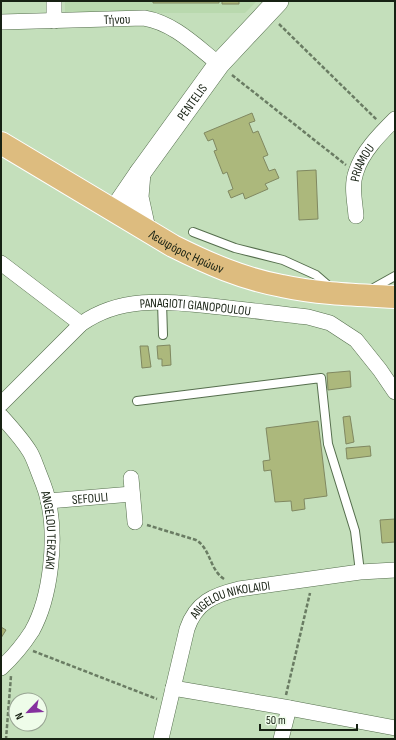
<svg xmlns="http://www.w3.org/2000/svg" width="396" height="740" viewBox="0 0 396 740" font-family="'Sofia Sans Condensed',sans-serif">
	<rect width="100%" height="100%" fill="#c4dfbb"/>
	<!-- built -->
	<path fill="#b9d9ae" d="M65 1H257L245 13H65Z"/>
	<!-- building -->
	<path fill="#acb87c" stroke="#808861" d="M153 1H219V3H153Z
		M222 1H239V4H222Z
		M252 113 255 121 249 123 253 133 258 131 268 155 263 157 269 171 275 169 279 178 265 184 268 189 245 199 243 193 231 198 228 191 233 189 227 172 223 174 214 151 217 150 213 139 208 141 204 133Z
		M316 170 318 219 299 220 297 171Z
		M170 345 171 365 162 366V359H158L157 346Z
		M140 346H148L151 367 142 368Z
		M350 371 351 387 328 390 327 373Z
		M350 416 354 442 346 444 343 417Z
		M318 421 327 496 304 499 305 509 292 511 291 501 275 502 271 470 264 471 263 461 270 460 266 428Z
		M370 446 371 456 347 459 346 448Z
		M395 519V542L382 543 380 520Z
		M1 627 6 630 1 638Z"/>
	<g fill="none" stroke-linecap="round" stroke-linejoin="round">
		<!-- lane casing -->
		<g stroke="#556e4d" stroke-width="10">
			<path id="lane" d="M193 232 235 248 283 260 316 275 331 288
				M370 290 395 276
				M162 302 163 335
				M137 401 321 378 328 444 355 531 360 572"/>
		</g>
		<!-- street casing -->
		<g stroke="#556e4d" stroke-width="16">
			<g id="street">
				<path d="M54 1V21"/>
				<path id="s1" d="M1 22 144 18C174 23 196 46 219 64"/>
				<path id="s2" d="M356 216C355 202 351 186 356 172 362 152 380 134 395 119"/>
				<path d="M1 263 81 324"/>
				<path id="s3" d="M1 404 81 324C123 294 171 302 220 307 249 310 279 314 308 317L330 323 356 340 380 370 395 392"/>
				<path id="s4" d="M1 416C11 427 22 439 30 452 33 457 35 463 37 468 41 479 46 489 48 500 57 538 51 597 32 631 23 645 13 657 1 668"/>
				<path d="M131 478 135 522"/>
				<path id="s5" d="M48 501 132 494"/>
				<path d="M173 688 284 707 395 728"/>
				<path id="s6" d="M161 739 187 629C196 602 214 595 239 589L360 572 395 570"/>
				<path d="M281 739 289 708"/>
			</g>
		</g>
		<!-- secondary casing -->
		<g stroke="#556e4d" stroke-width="22">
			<g id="secondary">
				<path d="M140 173 138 197 145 229"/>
				<path id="s7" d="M114 211 140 173 219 64 278 1"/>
			</g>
		</g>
		<!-- primary casing -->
		<g stroke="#fff" stroke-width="24">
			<g id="primary">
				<path id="s8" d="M1 143 173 246C207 263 243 279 282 286 319 294 357 295 395 297"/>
			</g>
		</g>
		<!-- path -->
		<path stroke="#6a7c63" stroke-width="2.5" stroke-dasharray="4 2" stroke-linecap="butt" d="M279 24 377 120
			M232 75 346 165
			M147 525 196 540C211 549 209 569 224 579
			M33 651 157 699
			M286 695 310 593
			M7 739H6L11 676"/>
		<!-- lane -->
		<use href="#lane" stroke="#fff" stroke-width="8"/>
		<!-- street -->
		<use href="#street" stroke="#fff" stroke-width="15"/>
		<!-- secondary -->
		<use href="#secondary" stroke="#fff" stroke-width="21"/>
		<!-- primary -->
		<use href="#primary" stroke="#ddbc7f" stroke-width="22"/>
	</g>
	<g text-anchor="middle" stroke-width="3" stroke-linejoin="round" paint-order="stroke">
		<!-- street labels -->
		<g font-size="13" fill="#172113" stroke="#eefce9">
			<text dy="5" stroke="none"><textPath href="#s1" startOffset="116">Τήνου</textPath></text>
			<text dy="5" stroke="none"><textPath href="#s7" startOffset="134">PENTELIS</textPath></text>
			<text dy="5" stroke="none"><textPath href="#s2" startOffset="55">PRIAMOU</textPath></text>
			<text dy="5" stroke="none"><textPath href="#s8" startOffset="215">Λεωφόρος Ηρώων</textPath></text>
			<text dy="5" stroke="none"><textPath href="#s3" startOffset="232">PANAGIOTI GIANOPOULOU</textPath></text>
			<text dy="5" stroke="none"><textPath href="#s5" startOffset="42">SEFOULI</textPath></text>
			<text dy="5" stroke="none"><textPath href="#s4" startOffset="128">ANGELOU TERZAKI</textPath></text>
			<text dy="5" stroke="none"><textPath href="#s6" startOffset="170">ANGELOU NIKOLAIDI</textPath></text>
		</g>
	</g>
	<!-- border -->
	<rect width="396" height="740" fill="none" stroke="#172113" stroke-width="4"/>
	<!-- north arrow -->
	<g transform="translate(28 712) rotate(245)"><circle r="19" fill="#eefce9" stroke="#98a493"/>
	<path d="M0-3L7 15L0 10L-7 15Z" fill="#85309e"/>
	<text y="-6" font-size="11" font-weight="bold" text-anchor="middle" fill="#172113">N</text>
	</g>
	<!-- scale -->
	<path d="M260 724v6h97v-6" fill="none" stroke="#172113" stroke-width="2"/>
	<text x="266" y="724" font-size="12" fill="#172113" stroke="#eefce9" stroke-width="3" paint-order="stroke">50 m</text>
</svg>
